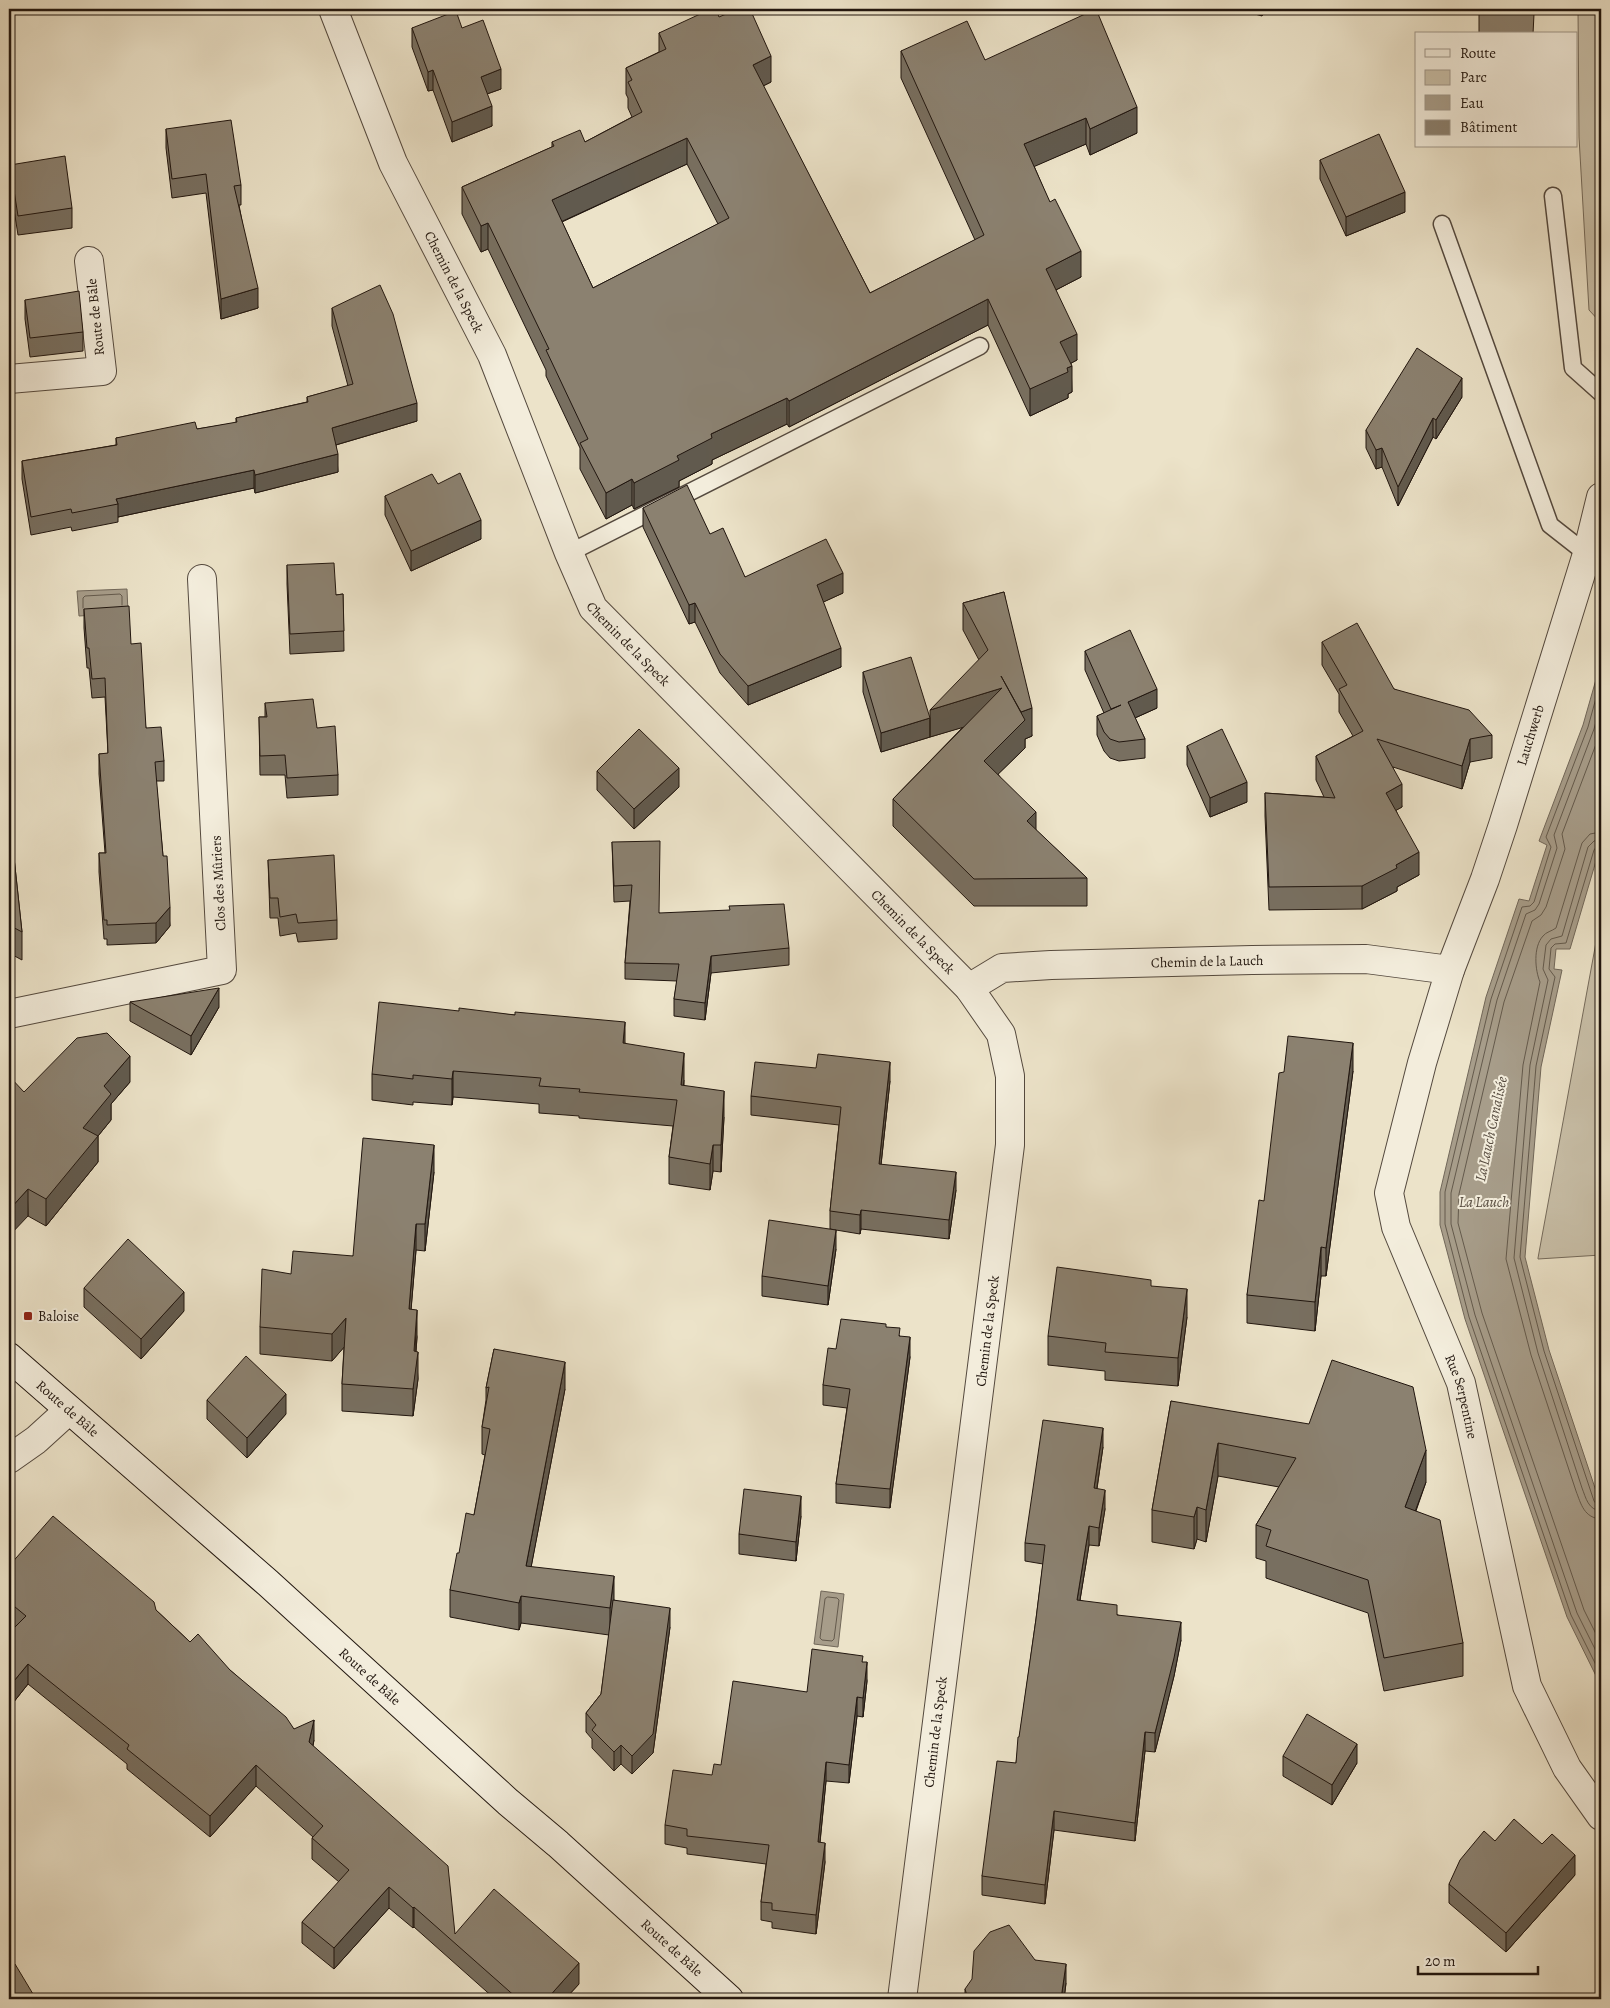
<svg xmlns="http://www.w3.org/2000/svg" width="1610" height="2008" viewBox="0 0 1610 2008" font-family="Alegreya,serif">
	<rect width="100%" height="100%" fill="#ece3c9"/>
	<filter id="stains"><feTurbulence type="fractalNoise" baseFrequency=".004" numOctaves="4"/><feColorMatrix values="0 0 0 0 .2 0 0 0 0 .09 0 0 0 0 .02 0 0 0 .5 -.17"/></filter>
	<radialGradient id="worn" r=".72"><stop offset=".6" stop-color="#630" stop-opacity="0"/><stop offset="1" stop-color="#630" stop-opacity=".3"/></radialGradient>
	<!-- green -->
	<path fill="#c9c0a9" stroke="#756b5c" d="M1578 9H1601V323L1589 310 1579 137Z
		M1601 915V1255L1538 1259V1258Z"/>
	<!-- water -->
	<path fill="#a79d8a" stroke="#716759" d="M127 589 128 613 79 616 77 591Z
		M1601 662V844L1570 949H1556L1554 969 1562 970 1541 1067 1525 1257 1549 1350 1601 1506V1686L1567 1617 1465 1319 1440 1225V1192L1486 997 1519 899 1529 901 1547 845 1539 841 1583 725Z
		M821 1591 844 1594 838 1647 814 1644Z"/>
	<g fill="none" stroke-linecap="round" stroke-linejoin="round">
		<!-- shore -->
		<path stroke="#645a4c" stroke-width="1" d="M83 608V598L85 596 120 594 122 596V605
			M1601 680 1588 727 1546 837 1551 847 1534 902 1530 906 1522 907 1491 999 1445 1192V1224L1469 1317 1571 1615 1601 1675
			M1601 703 1594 729 1554 835 1557 848 1539 904 1535 910 1526 914 1497 1000 1451 1193V1224L1475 1315 1577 1613 1601 1661
			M1601 731 1562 834 1565 849 1546 907 1541 915 1532 921 1504 1002 1459 1194 1458 1223 1482 1313 1584 1610 1601 1644
			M1601 832 1590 834 1582 843 1556 928C1552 931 1546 932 1543 936 1533 947 1535 970 1540 982L1523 1065 1506 1259 1531 1355 1576 1491C1581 1504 1584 1518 1601 1519
			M1601 839 1594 841 1588 847 1562 936 1551 939 1546 945 1543 969 1548 980 1530 1065 1514 1258 1538 1353 1582 1488C1586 1498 1588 1510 1601 1511
			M1601 846H1597L1594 850 1566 943 1555 944 1551 948 1549 969 1555 977 1536 1066 1520 1257 1544 1351 1594 1501 1597 1505H1601
			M828 1597 837 1598 839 1600 834 1639 832 1641 822 1640 820 1638 825 1599Z"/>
		<!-- lane casing -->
		<g stroke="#54493e" stroke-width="19">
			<path id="lane" d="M1553 196 1573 368 1601 393
				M1442 224 1550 525 1587 554
				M569 553 980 346"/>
		</g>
		<!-- street casing -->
		<g stroke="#54493e" stroke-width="30">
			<g id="street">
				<path id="s1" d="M333 9 393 163 492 355 569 553 593 608 969 988 1001 1034 1010 1076V1145L902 1999"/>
				<path d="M9 379 102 371 89 261"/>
				<path id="s2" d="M1601 497 1587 554 1503 825 1485 879 1450 970 1422 1063 1389 1193 1396 1227 1461 1383 1527 1686 1567 1768 1601 1816"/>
				<path id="s3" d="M969 988 1002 968 1051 965 1252 960 1366 959 1450 970"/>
				<path d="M9 1014 222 970 202 579"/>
				<path d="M9 1459 36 1440 69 1410"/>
			</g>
		</g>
		<!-- secondary casing -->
		<g stroke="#21160f" stroke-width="30">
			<g id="secondary">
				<path id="s4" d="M9 1357 268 1583 508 1802 558 1844 729 1999"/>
			</g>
		</g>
		<!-- lane -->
		<use href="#lane" stroke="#f3eddc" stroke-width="16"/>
		<!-- street -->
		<use href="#street" stroke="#f3eddc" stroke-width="28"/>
		<!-- secondary -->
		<use href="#secondary" stroke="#f3eddc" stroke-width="28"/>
	</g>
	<!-- wall -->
	<path fill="#786f60" stroke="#21160f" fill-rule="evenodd" d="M1237 9H1264L1262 16Z
		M719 17 771 82 763 86 870 293 975 240 901 78V51L985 60 1137 133 1090 155 1086 144 1034 166 1081 277 1056 290 1077 360 1071 363 1072 392 1068 394V398L1030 416 988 325 789 427 787 424 712 460V464L679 481V487L634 509 632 505 606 519 580 469V448L546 376V370L488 249 481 252 462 214V187L552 147V142H585L632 117 628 108V98L626 94V68L659 52V33ZM687 164 718 224 593 288 562 222Z
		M412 28H462L501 89 487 94 492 126 452 142 433 90 428 91 412 47Z
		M166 129 241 185V205H239L258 308 221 319 206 193 172 198 166 148Z
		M1320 160 1405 212 1346 236 1320 179Z
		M10 165 72 208V228L18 235 10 184Z
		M25 300 83 332V351L30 357 25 319Z
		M332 308 417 421 336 445 338 472 255 493 254 488 118 517V522L72 531 71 527 31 535 22 479V461L116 445V438L197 429 236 423V418L307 402V397L348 386 332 326Z
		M1462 397 1436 439 1433 437 1398 506 1382 467 1376 469 1366 448V430Z
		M438 484 481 539 411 571 385 515V496Z
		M643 508 710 534 745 577 843 593 823 602 841 667 748 705 720 673 695 622 689 624 643 527Z
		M287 565 336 595 343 594 344 651 290 654 287 584Z
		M1004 592 1032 736 1025 739V748L998 774 1036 830 1087 878V906H974L893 826V799L963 727 930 737 979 660 963 630V603Z
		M84 609 131 644 146 728 164 761V781H156L163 856 170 926 156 943 107 945V939H104L99 872V853H105L99 774V754H108L105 697 92 698 89 668H87L84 628Z
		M1322 642 1394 689 1492 735V758L1470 762 1462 789 1393 767 1402 807 1396 810 1419 875 1397 887V891L1362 909 1269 910 1265 816V793L1324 797 1316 780V756L1353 736 1339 712V694L1322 665Z
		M1085 651 1157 708 1135 718 1145 739V758L1119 761 1110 758 1104 751 1097 735V716L1104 713 1085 670Z
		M863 672 930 737 881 752 863 692Z
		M265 703 317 728 338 775V795L287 798 285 775H260L259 717H265Z
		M1187 746 1247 802 1210 817 1187 765Z
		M597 771 679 787 634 829 597 790Z
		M9 811 22 932V960L9 953Z
		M612 842 659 913 789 948V965L711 973 705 1020 674 1016V999L677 981 625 979V963L630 901 614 902Z
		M268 860 337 920V939L298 942 296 933 280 936 278 918H270Z
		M130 1002 219 1007 191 1055 130 1021Z
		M459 1011 515 1015 625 1043 684 1080V1086L724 1117 721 1172 713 1171 710 1190 669 1184V1157L673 1126 579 1118V1116L539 1113V1104L453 1097 452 1105 413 1102V1105L372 1100V1074Z
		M1353 1071 1326 1276H1321L1315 1331 1247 1323V1295L1264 1201Z
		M890 1081 881 1165 956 1190 949 1239 861 1229 860 1234 830 1229V1211L839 1125 751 1115V1096Z
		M130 1082 111 1104V1120L98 1136V1162L46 1226 28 1216 24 1092Z
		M434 1172 425 1251 416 1250 411 1309 417 1337 416 1352 418 1379 413 1416 342 1411V1384L344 1347 332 1361 260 1354V1327L291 1274 353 1256Z
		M836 1249 828 1305 762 1296V1276Z
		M1151 1286 1187 1317 1178 1386 1105 1380V1371L1048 1365V1336Z
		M84 1288 184 1311 141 1359 84 1307Z
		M886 1327 900 1336 910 1357 890 1508 836 1503V1484L847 1408 823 1405V1385L836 1349Z
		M494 1349 565 1389 531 1567 614 1600 670 1627 653 1753 632 1774 621 1764 614 1771 592 1748V1739L586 1732V1713L601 1694 609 1635 521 1623 519 1630 450 1617V1590L474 1515 485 1455 482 1454V1427L486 1400V1388Z
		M207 1400 286 1414 247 1458 207 1419Z
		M1171 1401 1426 1482 1416 1511 1463 1643V1676L1384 1691 1368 1613 1266 1578V1561L1256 1558V1525L1279 1487 1218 1476 1206 1542 1197 1539 1194 1549 1152 1542V1510Z
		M1103 1447 1097 1489 1105 1509 1099 1546 1089 1545 1080 1600 1181 1640 1174 1676 1155 1752 1145 1751 1135 1841 1054 1830 1045 1904 982 1895V1876L1016 1763 1036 1619 1043 1564 1025 1561V1543Z
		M801 1516 796 1561 739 1554V1534Z
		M9 1566 156 1610 190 1642 230 1670 294 1729 314 1740 313 1746 455 1934 579 1984 565 1999H495L414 1927 413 1928 389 1908 334 1969 302 1943V1922L339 1882 312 1859V1838L313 1837 256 1786 210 1837 127 1769V1764L28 1684 9 1708V1633L15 1627 9 1622Z
		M863 1662 867 1681 863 1717 857 1716 849 1783 826 1781 820 1843 825 1862 816 1934 772 1928V1922L761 1920V1902L766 1864 687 1854V1848L665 1844V1825L712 1775 807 1692Z
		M1283 1756 1357 1763 1332 1805 1283 1776Z
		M1495 1841 1575 1875 1506 1952 1449 1903V1884Z
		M1035 1960 1066 1983 1064 1999H965V1989Z"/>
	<!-- shaded-wall -->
	<path fill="#615a4e" stroke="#21160f" d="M1262 9H1264L1262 16Z
		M771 56V82L753 91V65Z
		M501 69V89L481 96V77Z
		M433 70V90L428 91V72Z
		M492 106V126L452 142V122Z
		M1137 107V133L1090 155V129Z
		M1086 118V144L1024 171V144Z
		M687 138V164L552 226V200Z
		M1405 192V212L1346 236V217Z
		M488 223V249L481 252V226Z
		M1081 251V277L1046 295V269Z
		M258 288V308L221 319V299Z
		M988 299V325L789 427V401Z
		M1077 334V360L1060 369V342Z
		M1072 366V392L1068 394V398L1030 416V389L1067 368Z
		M1462 378V397L1436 439V420Z
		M787 398V424L712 460V464L679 481V487L634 509V483L711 434Z
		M417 403V421L332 446V428Z
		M1433 418V437L1398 506V487Z
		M1382 448V467L1376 469V450Z
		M338 454V472L255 493V475Z
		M254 470V488L118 517V504L116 499Z
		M632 479V505L606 519V493Z
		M481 520V539L411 571V551Z
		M843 573V593L817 605V585Z
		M695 603V622L689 624V605Z
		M841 648V667L748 705V686Z
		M1002 688V716L930 737V710Z
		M1157 689V708L1128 721V702Z
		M1032 708V736L1025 739V748L984 788V761L1021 723V712Z
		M930 718V737L881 752V733Z
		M1470 739V762L1462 789V766Z
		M679 768V787L634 829V809Z
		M1247 782V802L1210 817V798Z
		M1402 784V807L1386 816V793Z
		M1036 812V839L1027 821Z
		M1419 852V875L1397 887V891L1362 909V886L1396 865Z
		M170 907V926L156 943V923Z
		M711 956V973L705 1020V1003Z
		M219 988V1007L191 1055V1036Z
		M625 1022V1049L623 1043Z
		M1353 1043V1071L1326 1276V1248Z
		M684 1053V1080L681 1111V1085Z
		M130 1056V1082L111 1104V1120L98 1136V1162L46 1226V1199L83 1128 104 1086Z
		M890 1062V1081L879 1183V1164Z
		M453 1071V1097L452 1105V1079Z
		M724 1091V1117L721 1172V1145Z
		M434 1145V1172L425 1251V1224Z
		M713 1145V1171L710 1190V1164Z
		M956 1172V1190L949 1239V1220Z
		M28 1189V1216L9 1236V1210Z
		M861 1210V1229L860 1234V1215Z
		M416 1224V1250L409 1335V1309Z
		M836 1230V1249L828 1305V1286Z
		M1321 1247V1276L1315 1331V1302Z
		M1187 1289V1317L1178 1386V1358Z
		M184 1292V1311L141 1359V1339Z
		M417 1310V1337L414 1377 418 1352V1379L413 1416V1389Z
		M346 1318V1345L332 1361V1334Z
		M910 1337V1357L890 1508V1489Z
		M565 1362V1389L526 1594V1566Z
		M286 1394V1414L247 1458V1438Z
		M1103 1428V1447L1094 1507V1488Z
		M1218 1443V1476L1206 1542V1510Z
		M1426 1450V1482L1405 1539V1507Z
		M1105 1490V1509L1099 1546V1528Z
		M801 1496V1516L796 1561V1542Z
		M1197 1507V1539L1194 1549V1517Z
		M1089 1526V1545L1077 1618V1600Z
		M614 1576V1603L610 1635V1608Z
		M521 1596V1623L519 1630V1603Z
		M670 1608V1627L653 1753 632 1774V1756Z
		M1181 1622V1640L1174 1676 1155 1752V1733Z
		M867 1662V1681L863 1717V1698Z
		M28 1664V1684L9 1708V1687Z
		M857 1697V1716L849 1783V1765Z
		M314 1720V1740L309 1763V1742Z
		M1145 1732V1751L1135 1841V1823Z
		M1357 1744V1763L1332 1805V1785Z
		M621 1745V1764L614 1771V1752Z
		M826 1762V1781L818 1861V1842Z
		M256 1765V1786L210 1837V1816Z
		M1054 1811V1830L1045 1904V1885Z
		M825 1843V1862L816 1934V1915Z
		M1575 1855V1875L1506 1952V1933Z
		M389 1887V1908L334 1969V1948Z
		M414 1907V1927L413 1928V1908Z
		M579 1963V1984L565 1999H547Z
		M1066 1964V1983L1064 1999H1061Z"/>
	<!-- building -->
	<path fill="#8b8170" stroke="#21160f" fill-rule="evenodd" d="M711 9H716L719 17 738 9H750L771 56 753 65 870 293 984 235 901 51 967 21 985 60 1096 9 1137 107 1090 129 1086 118 1024 144 1050 202 1055 199 1081 251 1046 269 1077 334 1060 342 1072 366 1067 368 1068 372 1030 389 988 299 789 401 787 398 711 434 712 438 677 456 679 460 634 483 632 479 606 493 580 443 588 439 546 350 549 349 488 223 481 226 462 187 554 146 552 142 580 130 585 142 642 112 628 82 632 80 626 68 666 49 659 33ZM687 138 729 218 593 288 552 200Z
		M1479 9 1534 14 1533 34H1479Z
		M456 11 462 28 483 20 501 69 481 77 492 106 452 122 433 70 428 72 412 28Z
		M231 120 241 185 234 186 258 288 221 299 206 174 172 179 166 129Z
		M1379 134 1405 192 1346 217 1320 160Z
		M65 156 72 208 18 216 10 165Z
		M380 285 393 314 417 403 332 428 338 454 255 475 254 470 116 499 118 504 72 513 71 509 31 517 22 461 117 445 116 438 195 422 197 429 237 422 236 418 308 402 307 397 353 384 332 308Z
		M79 291 83 332 30 338 25 300Z
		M1417 348 1462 378 1436 420 1433 418 1398 487 1382 448 1376 450 1366 430Z
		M460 473 481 520 411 551 385 496 432 474 438 484Z
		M687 485 710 534 723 528 745 577 826 539 843 573 817 585 841 648 748 686 720 654 695 603 689 605 643 508Z
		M334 563 336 595 343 594 344 631 290 634 287 565Z
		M1004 592 1032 708 1021 712 1001 676 1025 720 984 761 1036 812 1027 821 1087 878 974 879 893 799 1002 688 930 710 988 650 963 603Z
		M129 606 131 644 141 643 146 728 161 727 164 761 155 762 163 856H167L170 907 156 923 107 925V920H104L99 853H106L99 754 108 753 105 678 92 679 89 648H87L84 609Z
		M1357 623 1394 689 1469 710 1492 735 1470 739 1462 766 1377 739 1402 784 1386 793 1419 852 1396 865 1397 868 1362 886 1269 887 1265 793 1335 798 1316 756 1363 731 1339 689 1347 685 1322 642Z
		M1130 630 1157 689 1128 702 1145 739 1119 742 1110 739 1104 732 1097 716 1121 705 1111 709 1085 651Z
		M911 657 930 718 881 733 863 672Z
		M313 699 317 728 335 726 338 775 287 778 285 755 260 756 259 717H267L265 703Z
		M639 729 679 768 634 809 597 771Z
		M1222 729 1247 782 1210 798 1187 746Z
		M9 811 22 932 9 925Z
		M660 841 659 913 730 910 729 906 784 904 789 948 711 956 705 1003 674 999 679 964 625 963 632 885 614 886 612 842Z
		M334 855 337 920 298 923 296 914 280 917 278 898H270L268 860Z
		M219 988 191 1036 130 1002Z
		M379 1002 459 1011V1008L515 1015V1012L625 1022 623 1043 684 1053 681 1085 724 1091 721 1145H713L710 1164 669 1157 677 1100 579 1092 580 1089 539 1086 541 1078 453 1071 452 1079 413 1075V1079L372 1074Z
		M107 1033 130 1056 104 1086 111 1094 83 1128 98 1136 46 1199 28 1189 9 1210V1076L24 1092 77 1038Z
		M1288 1036 1353 1043 1326 1248 1321 1247 1315 1302 1247 1295 1259 1200 1264 1201 1279 1073 1284 1072Z
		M818 1054 890 1062 879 1164 956 1172 949 1220 861 1210 860 1215 830 1211 841 1107 751 1096 755 1062 816 1068Z
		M363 1138 434 1145 425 1224H416L409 1309 417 1310 414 1351 418 1352 413 1389 342 1384 346 1318 332 1334 260 1327 262 1269 291 1274 293 1251 353 1256Z
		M769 1220 836 1230 828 1286 762 1276Z
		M128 1239 184 1292 141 1339 84 1288Z
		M1057 1267 1151 1280V1286L1187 1289 1178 1358 1105 1352 1106 1343 1048 1336Z
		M841 1319 886 1324V1327L900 1328 899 1336 910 1337 890 1489 836 1484 850 1389 823 1385 828 1348 836 1349Z
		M494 1349 565 1362 526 1566 614 1576 610 1608 521 1596 519 1603 450 1590 457 1553H459L466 1513 474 1515 490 1429 482 1427 489 1387 486 1388Z
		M246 1356 286 1394 247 1438 207 1400Z
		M1332 1360 1413 1387 1426 1450 1405 1507 1440 1520 1463 1643 1384 1658 1368 1580 1266 1546 1271 1530 1256 1525 1296 1458 1218 1443 1206 1510 1197 1507 1194 1517 1152 1510 1171 1401 1309 1424Z
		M1043 1420 1103 1428 1094 1488 1105 1490 1099 1528 1089 1526 1077 1600 1117 1605V1615L1181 1622 1174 1658 1155 1733 1145 1732 1135 1823 1054 1811 1045 1885 982 1876 997 1761 1016 1763 1018 1737H1019L1036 1619 1045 1545 1025 1543Z
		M744 1489 801 1496 796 1542 739 1534Z
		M53 1516 154 1602 156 1610 190 1642 198 1634 230 1670 286 1717 294 1729 314 1720 309 1742 448 1866 455 1934 494 1889 579 1963 547 1999H518L414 1907 413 1908 389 1887 334 1948 302 1922 349 1870 312 1838 323 1826 256 1765 210 1816 127 1749 129 1745 28 1664 9 1687V1633L26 1616 9 1602V1566Z
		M613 1600 670 1608 653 1734 632 1756 621 1745 614 1752 592 1730 596 1725 586 1713 601 1694Z
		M812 1649 863 1656 862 1662H867L863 1698 857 1697 849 1765 826 1762 818 1842 825 1843 816 1915 772 1910V1903L761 1902 769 1845 687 1836V1829L665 1825 673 1770 712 1775 714 1764 721 1765 733 1681 807 1692Z
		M1307 1714 1357 1744 1332 1785 1283 1756Z
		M1514 1819 1542 1844 1552 1834 1575 1855 1506 1933 1449 1884 1460 1860 1484 1831 1495 1841Z
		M1009 1925 1035 1960 1066 1964 1061 1999H968L965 1989 972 1979 974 1951 990 1932Z
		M15 1964 36 1999H9V1968Z"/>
	<!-- markers -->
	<rect fill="#8f2418" stroke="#f3eddc" stroke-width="2" x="23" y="1311" width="10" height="10" rx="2.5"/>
	<g text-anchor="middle" stroke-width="4" stroke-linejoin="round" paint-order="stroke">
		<!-- street labels -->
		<g font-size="14" fill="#21160f" stroke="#f3eddc">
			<text dy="5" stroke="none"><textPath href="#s1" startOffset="299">Chemin de la Speck</textPath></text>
			<text transform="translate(95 317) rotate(-96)" y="5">Route de Bâle</text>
			<text dy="5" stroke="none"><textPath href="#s1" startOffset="704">Chemin de la Speck</textPath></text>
			<text transform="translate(1530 735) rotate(-73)" y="5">Lauchwerb</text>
			<text transform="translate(218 883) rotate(-93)" y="5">Clos des Mûriers</text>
			<text dy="5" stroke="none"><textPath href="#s1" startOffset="1109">Chemin de la Speck</textPath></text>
			<text dy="5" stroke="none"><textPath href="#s3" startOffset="244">Chemin de la Lauch</textPath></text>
			<text transform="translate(987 1331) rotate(-83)" y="5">Chemin de la Speck</text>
			<text dy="5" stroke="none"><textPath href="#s2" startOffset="945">Rue Serpentine</textPath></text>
			<text dy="5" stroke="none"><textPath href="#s4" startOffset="78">Route de Bâle</textPath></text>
			<text dy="5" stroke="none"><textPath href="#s4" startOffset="482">Route de Bâle</textPath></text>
			<text transform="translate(935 1732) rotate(-83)" y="5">Chemin de la Speck</text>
			<text dy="5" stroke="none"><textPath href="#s4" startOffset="888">Route de Bâle</textPath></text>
		</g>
		<!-- poi labels -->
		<g font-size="14" fill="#21160f" stroke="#f3eddc" text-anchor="start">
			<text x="38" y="1321">Baloise</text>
		</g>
		<!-- water labels -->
		<g font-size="15" font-style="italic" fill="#574c40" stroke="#f3eddc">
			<text transform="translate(1491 1129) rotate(-78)" y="5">La Lauch Canalisée</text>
			<text x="1484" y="1207">La Lauch</text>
		</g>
	</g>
	<!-- margin -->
	<rect width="1610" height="2008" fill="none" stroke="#ece3c9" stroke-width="30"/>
	<rect x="10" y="10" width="1590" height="1988" fill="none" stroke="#21160f" stroke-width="2.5"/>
	<rect x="15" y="15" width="1580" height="1978" fill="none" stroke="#21160f"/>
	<!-- legend -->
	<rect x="1415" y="32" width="162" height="115" fill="#f3eddc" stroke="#9f978a"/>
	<rect x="1425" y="49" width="25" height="8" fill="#f3eddc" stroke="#9f978a"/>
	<text x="1460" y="58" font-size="15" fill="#21160f">Route</text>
	<rect x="1425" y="70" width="25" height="15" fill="#c9c0a9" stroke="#9f978a"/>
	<text x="1460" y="82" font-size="15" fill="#21160f">Parc</text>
	<rect x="1425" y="95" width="25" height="15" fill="#a79d8a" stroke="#9f978a"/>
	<text x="1460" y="108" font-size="15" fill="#21160f">Eau</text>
	<rect x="1425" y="120" width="25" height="15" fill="#8b8170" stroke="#9f978a"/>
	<text x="1460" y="132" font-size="15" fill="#21160f">Bâtiment</text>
	<!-- scale -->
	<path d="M1418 1966v8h120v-8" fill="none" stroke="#21160f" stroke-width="2.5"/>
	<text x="1425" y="1966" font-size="15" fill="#21160f" stroke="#f3eddc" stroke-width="4" paint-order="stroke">20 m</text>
	<rect width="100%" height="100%" filter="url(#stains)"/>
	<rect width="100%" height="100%" fill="url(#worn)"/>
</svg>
